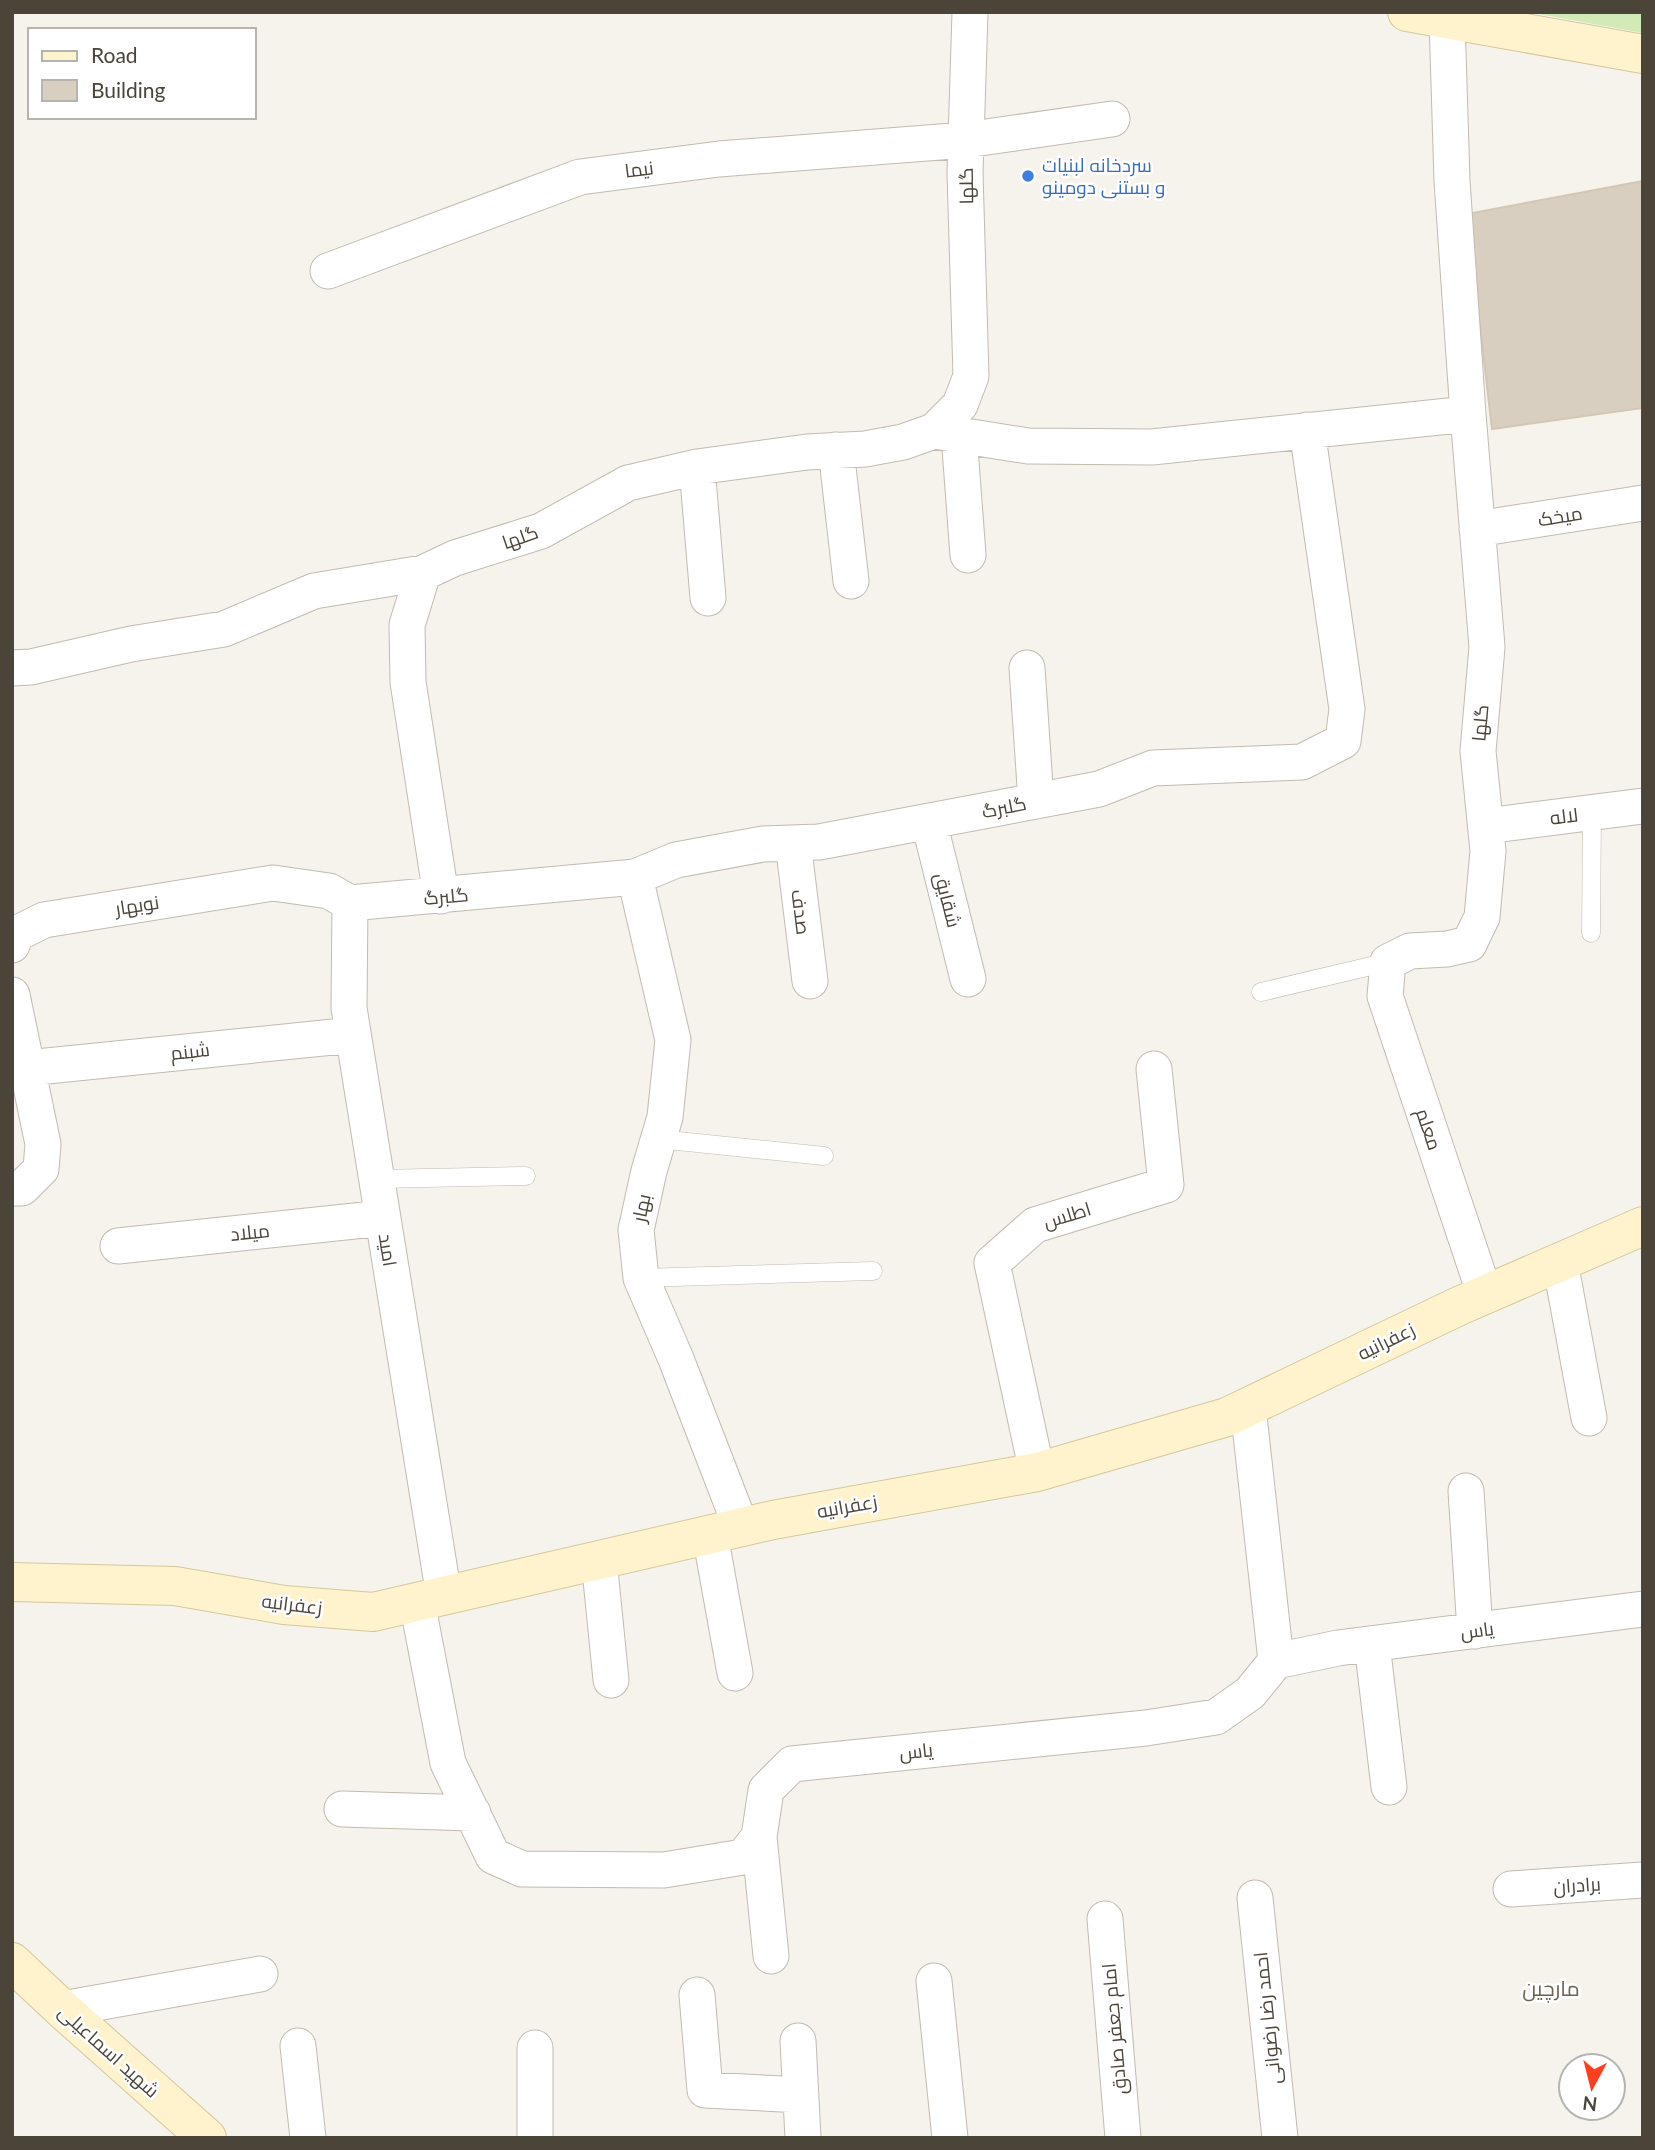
<svg xmlns="http://www.w3.org/2000/svg" width="1655" height="2150" viewBox="0 0 1655 2150" font-family="Lato,Cairo,sans-serif">
	<rect width="100%" height="100%" fill="#f6f3ec"/>
	<!-- green -->
	<path fill="#d2eab5" d="M1528 12H1643V33Z"/>
	<!-- building -->
	<path fill="#d8cfc1" stroke="#d3c7b4" stroke-width="2" d="M1643 181V408L1492 429 1467 214Z"/>
	<g fill="none" stroke-linecap="round" stroke-linejoin="round">
		<!-- lane casing -->
		<g stroke="#c2bbae" stroke-width="19">
			<path id="lane" d="M1591 933 1592 812
				M1261 992 1388 962
				M658 1139 824 1156
				M377 1179 526 1176
				M641 1278 873 1271"/>
		</g>
		<!-- street casing -->
		<g stroke="#c2bbae" stroke-width="37">
			<path id="street" d="M1447 19 1452 181 1468 414 1487 647 1478 751 1488 851 1482 917 1469 944 1447 949 1410 951 1388 962 1385 996 1485 1295
				M328 271 580 177 719 159 966 140 1112 119
				M934 431 1028 446 1152 447 1468 414
				M959 435 968 555
				M836 450 851 581
				M697 467 708 598
				M1477 529 1643 503
				M12 668 31 667 131 644 224 629 314 591 423 573
				M1027 668 1036 801
				M929 822 968 979
				M1486 826 1643 806
				M793 843 810 981
				M635 877 673 1040 665 1117 649 1171 636 1230 641 1278 676 1359 741 1527
				M441 896 408 682 407 625 423 573 455 558 541 531 628 483 697 467 807 452 865 449 903 442 934 431 960 405 971 376 965 173 970 12
				M350 903 635 877 676 860 763 844 819 842 1099 789 1153 768 1302 762 1343 741 1347 709 1307 430
				M350 903 349 1008 444 1596
				M12 945 16 934 44 920 273 883 329 891 350 903
				M12 995 43 1144 41 1169 22 1188H12
				M27 1068 353 1035
				M118 1246 383 1218
				M1560 1262 1589 1418
				M1248 1407 1276 1661
				M1037 1472 992 1263 1035 1225 1166 1185 1154 1069
				M1466 1491 1475 1631
				M710 1535 735 1673
				M599 1560 611 1680
				M417 1602 448 1763 493 1856 522 1869 664 1870 743 1857 759 1837 766 1790 792 1764 1146 1728 1216 1717 1250 1693 1276 1661 1338 1648 1643 1609
				M1372 1644 1389 1787
				M342 1809 473 1813
				M759 1837 771 1956
				M1511 1889 1643 1880
				M1255 1898 1280 2138
				M1105 1919 1123 2138
				M934 1981 950 2138
				M697 1995 705 2090 801 2095
				M62 2009 260 1974
				M798 2041 803 2138
				M298 2046 308 2138
				M535 2048V2138"/>
		</g>
		<!-- secondary casing -->
		<g stroke="#d6c79b" stroke-width="40">
			<path id="secondary" d="M1407 12 1643 54
				M12 1582 175 1586 284 1605 373 1612 773 1520 1037 1472 1227 1417 1459 1306 1643 1226
				M12 1962 62 2009 207 2138"/>
		</g>
		<!-- lane -->
		<use href="#lane" stroke="#fff" stroke-width="18"/>
		<!-- street -->
		<use href="#street" stroke="#fff" stroke-width="35"/>
		<!-- secondary -->
		<use href="#secondary" stroke="#fff3cd" stroke-width="38"/>
	</g>
	<!-- markers -->
	<circle fill="#3f7fe0" stroke="#fff" stroke-width="2.5" cx="1028" cy="176" r="7"/>
	<g text-anchor="middle" stroke-width="5" stroke-linejoin="round" paint-order="stroke">
		<!-- shop labels -->
		<g font-size="19" fill="#366cbe" stroke="#fff" text-anchor="start">
			<text x="1042" y="172">سردخانه لبنیات<tspan x="1042" dy="22">و بستنی دومینو</tspan></text>
		</g>
		<!-- street labels -->
		<g font-size="19" fill="#4b4439" stroke="#fff">
			<text transform="translate(639 169) rotate(-7)" y="7">نیما</text>
			<text transform="translate(966 186) rotate(-91)" y="7">گلها</text>
			<text transform="translate(1560 516) rotate(-9)" y="7">میخک</text>
			<text transform="translate(520 537) rotate(-19)" y="7">گلها</text>
			<text transform="translate(1480 723) rotate(-85)" y="7">گلها</text>
			<text transform="translate(1004 807) rotate(-11)" y="7">گلبرگ</text>
			<text transform="translate(1564 816) rotate(-7)" y="7">لاله</text>
			<text transform="translate(446 896) rotate(-5)" y="7">گلبرگ</text>
			<text transform="translate(948 900) rotate(76)" y="7">شقایق</text>
			<text transform="translate(137 905) rotate(-9)" y="7">نوبهار</text>
			<text transform="translate(801 912) rotate(83)" y="7">صدف</text>
			<text transform="translate(190 1051) rotate(-6)" y="7">شبنم</text>
			<text transform="translate(1429 1129) rotate(71)" y="7">معلم</text>
			<text transform="translate(641 1208) rotate(-78)" y="7">بهار</text>
			<text transform="translate(1067 1215) rotate(-17)" y="7">اطلس</text>
			<text transform="translate(250 1232) rotate(-6)" y="7">میلاد</text>
			<text transform="translate(388 1250) rotate(81)" y="7">امید</text>
			<text transform="translate(1386 1341) rotate(-26)" y="7">زعفرانیه</text>
			<text transform="translate(847 1506) rotate(-10)" y="7">زعفرانیه</text>
			<text transform="translate(292 1604) rotate(7)" y="7">زعفرانیه</text>
			<text transform="translate(1477 1630) rotate(-7)" y="7">یاس</text>
			<text transform="translate(916 1751) rotate(-6)" y="7">یاس</text>
			<text transform="translate(1577 1885) rotate(-4)" y="7">برادران</text>
			<text transform="translate(1267 2018) rotate(-96)" y="7">احمد رضا رضوانی</text>
			<text transform="translate(1114 2029) rotate(-95)" y="7">امام جعفر صادق</text>
			<text transform="translate(109 2051) rotate(42)" y="7">شهید اسماعیلی</text>
		</g>
		<!-- neighbourhood labels -->
		<g font-size="21" fill="#6e6250" stroke="#fff">
			<text x="1551" y="1996">مارچین</text>
		</g>
	</g>
	<!-- border -->
	<rect width="1655" height="2150" fill="none" stroke="#4b4439" stroke-width="28"/>
	<!-- legend -->
	<rect x="28" y="28" width="228" height="91" fill="#ffffff" stroke="#b7b4b0" stroke-width="2"/>
	<rect x="42" y="51" width="35" height="10" fill="#fff3cd" stroke="#b7b4b0" stroke-width="2"/>
	<text x="91" y="63" font-size="21" fill="#4b4439">Road</text>
	<rect x="42" y="80" width="35" height="21" fill="#d8cfc1" stroke="#b7b4b0" stroke-width="2"/>
	<text x="91" y="98" font-size="21" fill="#4b4439">Building</text>
	<!-- north arrow -->
	<g transform="translate(1592 2087) rotate(187)"><circle r="33" fill="#ffffff" stroke="#b7b4b0" stroke-width="2"/>
	<path d="M0-5L12 26L0 18L-12 26Z" fill="#fc3f1d"/>
	<text y="-10" font-size="19" font-weight="bold" text-anchor="middle" fill="#4b4439">N</text>
	</g>
</svg>
